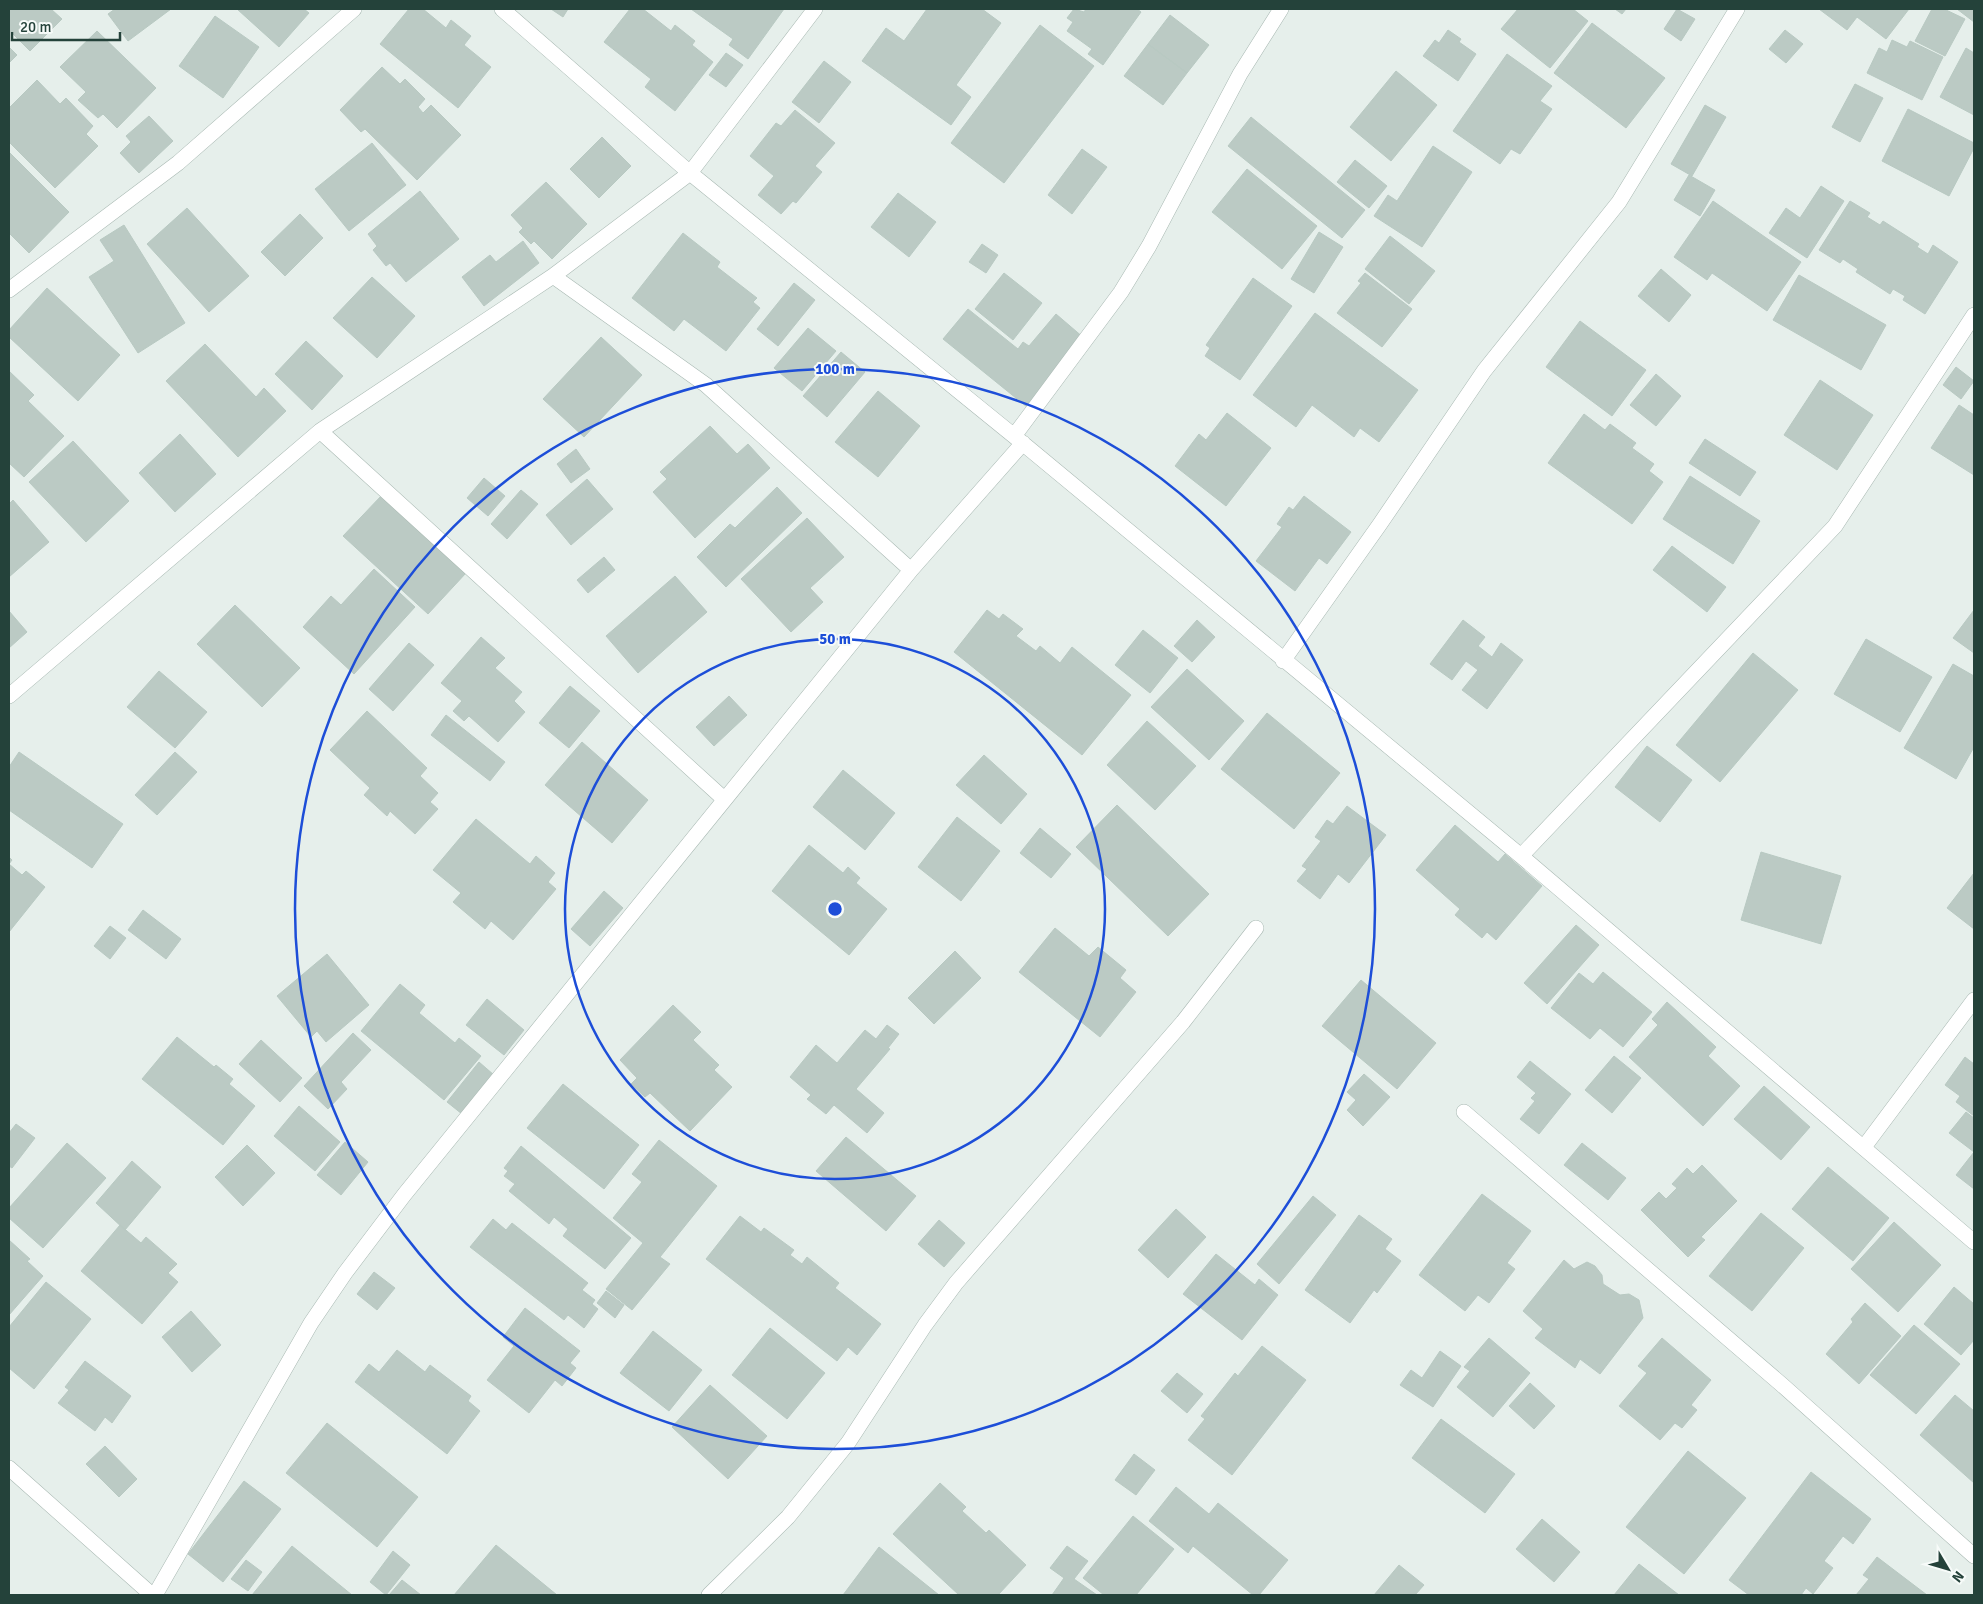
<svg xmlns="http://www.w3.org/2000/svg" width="1983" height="1604" viewBox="0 0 1983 1604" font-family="Signika,sans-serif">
	<rect width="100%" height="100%" fill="#e6efeb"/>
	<!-- building -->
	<path fill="#bbcac4" stroke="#b8c9c2" d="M9 9H51L62 19 30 51 9 30Z
		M115 9H171L128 41 108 14Z
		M237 9H304L309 13 279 47Z
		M409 9H423L446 28 451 20 471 36 464 45 491 67 458 108 380 44Z
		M551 9H568L563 17Z
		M630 9H643L671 31 675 25 695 41 692 45 713 62 675 111 645 87 651 79 604 42Z
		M691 9H784L748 59 729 45 733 39Z
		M927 9H982L1001 23 956 85 971 97 951 125 862 61 886 28 904 41Z
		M1074 9 1084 12 1086 9H1137L1141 12 1103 65 1088 54 1092 49 1067 31 1073 22 1067 18Z
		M1518 9H1573L1588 21 1550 68 1501 29Z
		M1615 9H1626L1622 14Z
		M1677 9 1695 19 1681 41 1664 29Z
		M1819 9H1909L1886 39 1857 17 1847 30Z
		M1932 9H1944L1965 19 1945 56 1915 41Z
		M1957 9H1974V22Z
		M1170 15 1209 45 1187 73 1148 44Z
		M215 16 259 47 223 98 179 66Z
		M1592 23 1665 78 1626 128 1554 73Z
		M1040 25 1094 66 1004 183 951 143Z
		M1448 30 1461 39 1459 42 1476 54 1458 81 1423 56 1435 40 1439 43Z
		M1785 30 1803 44 1786 63 1769 49Z
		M97 31 156 88 117 128 103 114 98 118 78 100 86 92 60 67Z
		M1892 40 1907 47 1910 41 1943 57 1922 100 1867 73 1879 48 1887 52Z
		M1148 44 1187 73 1163 105 1124 76Z
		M9 47 17 55 9 63Z
		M1966 48 1974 53V115L1940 97Z
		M726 53 743 65 726 87 709 75Z
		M1507 54 1552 86 1540 101 1552 109 1520 154 1511 149 1500 164 1453 131Z
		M824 61 851 82 819 123 792 102Z
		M382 67 400 84 405 79 425 99 418 107 423 113 431 105 461 135 417 180 365 129 361 132 340 110Z
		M1396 71 1437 105 1391 161 1350 127Z
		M37 80 60 104 66 98 93 126 86 134 98 146 55 188 9 142V108Z
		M1855 84 1883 98 1860 142 1832 127Z
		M1705 105 1726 117 1692 176 1671 164Z
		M1908 109 1974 143V148L1949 196 1882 161Z
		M795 110 835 143 815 166 822 172 796 203 793 201 781 214 758 195 774 176 750 156 776 123 781 126Z
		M149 116 173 141 139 173 120 153 131 142 126 136Z
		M1251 117 1365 210 1342 238 1228 146Z
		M602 137 631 166 599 198 570 169Z
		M372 143 406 185 349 231 315 189Z
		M1433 146 1472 172 1422 247 1374 216 1388 195 1397 201Z
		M1082 149 1107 167 1072 214 1048 195Z
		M9 152 69 212 29 253 9 233Z
		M1355 160 1387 186 1369 208 1337 182Z
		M1247 169 1317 226 1282 269 1212 212Z
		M1689 175 1715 190 1700 216 1674 200Z
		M546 182 587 224 552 259 534 241 531 244 519 232 523 228 511 215Z
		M1821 186 1844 201 1807 258 1769 233 1786 208 1800 218Z
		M420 191 459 239 406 282 390 263 386 266 373 250 377 246 368 234Z
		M898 193 936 222 909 257 871 227Z
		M1713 201 1801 262 1767 311 1712 273 1707 280 1674 257Z
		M1850 201 1870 213 1867 217 1880 225 1883 221 1919 244 1917 247 1928 254 1933 245 1958 262 1925 314 1903 300 1905 296 1893 289 1890 294 1856 272 1858 269 1843 259 1840 263 1819 250Z
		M187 208 249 276 209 312 147 244Z
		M300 214 323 238 285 276 261 252Z
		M124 225 185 323 138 353 89 277 114 261 100 240Z
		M1319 232 1343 247 1314 293 1291 279Z
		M683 233 720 262 717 267 757 298 753 302 760 308 726 351 684 319 674 331 632 298Z
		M1390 236 1435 271 1409 304 1365 269Z
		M523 241 539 263 484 306 462 277 490 255 496 262Z
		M982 244 998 255 986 273 969 262Z
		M1661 269 1691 295 1669 322 1638 296Z
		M1004 273 1042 303 1013 340 975 309Z
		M1365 273 1412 309 1382 347 1337 313 1361 283 1358 281Z
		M1799 275 1886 325 1861 370 1773 320Z
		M372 277 415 316 377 358 333 318Z
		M1253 278 1292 306 1240 380 1205 356 1210 348 1206 345Z
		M794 283 815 300 778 346 757 329Z
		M47 288 120 355 78 401 9 337V330Z
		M968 309 1018 349 1023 342 1029 346 1056 314 1084 338 1027 407 943 339Z
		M1315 313 1418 390 1379 442 1360 428 1354 437 1312 405 1296 427 1253 395Z
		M1580 321 1646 370 1612 416 1546 367Z
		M808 328 836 351 802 391 774 368Z
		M601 337 642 375 584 437 543 399Z
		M306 341 343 376 312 410 275 374Z
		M205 344 256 397 264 388 286 411 238 457 166 381Z
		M841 352 865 372 827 417 803 396Z
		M1956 367 1974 381 1961 399 1943 385Z
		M9 371 34 395 28 401 64 436 24 477 9 463Z
		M1656 374 1681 396 1656 426 1630 405Z
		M1820 380 1873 415 1837 470 1784 435Z
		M878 391 920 426 878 477 835 442Z
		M1959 405 1974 415V475L1931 448Z
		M1227 413 1271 448 1226 506 1175 466 1199 434 1206 440Z
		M1584 414 1605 430 1610 424 1636 443 1632 448 1654 464 1649 471 1663 482 1632 524 1548 463Z
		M710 426 737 454 748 444 770 468 695 538 653 492 667 479 660 472Z
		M180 434 216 474 175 512 139 473Z
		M1705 439 1756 472 1740 496 1689 463Z
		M73 441 129 501 86 542 29 482Z
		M576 449 590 469 571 483 557 464Z
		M1690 476 1760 521 1733 564 1663 519Z
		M484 478 505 496 488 516 467 498Z
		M587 479 613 509 571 545 546 515Z
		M777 487 802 513 726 587 697 557 730 524 735 528Z
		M521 490 538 504 507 539 491 524Z
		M382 495 466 573 428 614 343 536Z
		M1304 496 1351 532 1327 564 1319 558 1295 591 1256 561 1282 527 1277 524 1289 507 1293 510Z
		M13 500 49 542 9 577V504Z
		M807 518 844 557 810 588 823 602 791 632 741 579Z
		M1672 546 1726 587 1707 612 1653 570Z
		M604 557 615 570 588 593 577 580Z
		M374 569 415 607 354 674 303 627 331 596 341 605Z
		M675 576 707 612 638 673 606 636Z
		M235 605 300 668 262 707 197 644Z
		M987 610 999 619 1003 614 1023 629 1016 636 1036 651 1040 646 1060 663 1072 647 1131 695 1082 755 954 652Z
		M1974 610V653L1953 638Z
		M9 611 27 632 9 648Z
		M1197 620 1215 637 1192 662 1174 646Z
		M1463 620 1485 637 1478 646 1492 657 1501 643 1523 660 1487 709 1462 690 1478 670 1466 661 1452 680 1430 664Z
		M1143 630 1178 658 1150 693 1115 665Z
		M481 637 505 658 495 668 522 692 514 701 525 712 498 742 469 716 464 721 453 711 462 701 441 683Z
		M1866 639 1932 677 1900 732 1834 694Z
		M409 643 434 665 393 711 369 689Z
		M1753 653 1798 690 1720 782 1676 745Z
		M1953 664 1974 676V747L1956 779 1904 748Z
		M1187 669 1244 721 1209 760 1151 707Z
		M159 671 207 712 175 748 127 707Z
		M570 686 600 711 569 748 539 723Z
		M729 696 747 715 714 746 696 727Z
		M367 711 427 768 420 776 438 793 430 802 438 809 415 834 390 811 387 816 364 795 370 788 330 750Z
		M1267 713 1340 773 1294 829 1221 769Z
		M446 715 505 762 490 781 431 735Z
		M1147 721 1196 766 1155 810 1107 765Z
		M582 742 648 800 612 843 545 785Z
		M1647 746 1692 780 1660 822 1615 787Z
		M19 752 123 824 92 868 9 810V767Z
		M175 752 197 772 157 815 135 795Z
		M984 755 1027 794 1001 824 956 785Z
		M843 770 895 813 865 850 813 807Z
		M1117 805 1209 894 1168 936 1076 847Z
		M1347 806 1386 835 1349 883 1338 874 1320 899 1297 881 1307 869 1302 866 1321 841 1315 837 1327 820 1333 824Z
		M957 817 1000 851 961 901 918 867Z
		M476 819 530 864 536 856 555 873 548 882 556 889 513 940 491 921 485 929 453 902 461 893 433 870Z
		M1455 825 1498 862 1505 854 1542 886 1496 940 1487 932 1482 938 1455 915 1460 909 1416 870Z
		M1040 828 1071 854 1051 878 1020 853Z
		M809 845 843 873 848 867 860 878 856 883 887 909 849 955 772 891Z
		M1761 852 1841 876 1821 944 1741 920Z
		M9 857 12 860 9 864 22 875 26 871 45 887 9 932Z
		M1974 873V929L1947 908Z
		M604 891 623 908 590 946 571 929Z
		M143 910 181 939 166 959 128 930Z
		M1576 925 1599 945 1547 1004 1524 983Z
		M110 926 126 938 110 959 94 946Z
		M1055 928 1089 956 1098 947 1126 970 1120 978 1136 992 1100 1037 1019 972Z
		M955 951 981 978 934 1024 908 998Z
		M327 954 369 1005 326 1042 317 1031 311 1037 277 996Z
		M1603 972 1652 1012 1623 1047 1600 1028 1590 1039 1551 1008 1579 973 1593 984Z
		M1361 980 1436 1043 1397 1089 1322 1026Z
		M400 984 425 1005 419 1013 455 1043 459 1038 481 1056 444 1100 361 1031Z
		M487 999 524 1030 504 1055 466 1025Z
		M1667 1002 1716 1047 1708 1056 1740 1086 1703 1126 1629 1057 1658 1025 1652 1019Z
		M673 1005 701 1032 693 1040 719 1065 714 1070 732 1087 690 1131 650 1093 645 1097 631 1084 637 1078 620 1060Z
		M887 1025 899 1034 888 1048 890 1049 856 1089 884 1113 867 1133 834 1105 826 1114 807 1099 811 1095 790 1077 816 1045 837 1063 865 1030 876 1039Z
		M353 1033 371 1050 341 1082 347 1089 328 1109 304 1086Z
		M177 1037 214 1067 216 1065 233 1079 229 1084 255 1106 223 1145 142 1079Z
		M261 1040 302 1078 280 1102 239 1064Z
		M1614 1056 1641 1078 1612 1113 1585 1090Z
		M1965 1057 1974 1064V1116L1956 1102 1960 1096 1945 1085Z
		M1530 1061 1571 1094 1539 1134 1520 1119 1535 1101 1531 1098 1536 1093 1517 1077Z
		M479 1062 494 1075 462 1114 447 1102Z
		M1364 1074 1390 1097 1363 1126 1347 1110 1356 1100 1347 1092Z
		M563 1084 639 1145 604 1189 527 1128Z
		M1764 1086 1810 1127 1781 1160 1734 1119Z
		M299 1106 340 1142 315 1171 274 1136Z
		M1966 1112 1974 1118V1189L1956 1175 1974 1152 1949 1133Z
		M16 1124 35 1138 12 1168 9 1166V1133Z
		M846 1137 916 1196 886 1231 816 1171Z
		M659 1140 717 1186 660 1257 670 1264 632 1310 606 1289 643 1243 613 1218 642 1182 632 1174Z
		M345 1142 368 1162 341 1195 317 1175Z
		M67 1143 106 1178 43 1248 9 1218V1208Z
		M1582 1143 1626 1178 1608 1200 1564 1165Z
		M247 1145 275 1173 243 1206 215 1177Z
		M521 1146 631 1238 605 1269 563 1236 568 1229 554 1217 549 1224 509 1191 515 1184 504 1176 508 1171 504 1168Z
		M132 1161 161 1187 125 1230 96 1203Z
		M1702 1165 1737 1201 1701 1237 1705 1240 1688 1257 1641 1210 1659 1192 1666 1199 1677 1188 1672 1184 1687 1168 1693 1174Z
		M1828 1167 1889 1218 1853 1261 1792 1209Z
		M1482 1194 1531 1231 1507 1263 1515 1269 1489 1303 1478 1295 1465 1311 1419 1275Z
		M1313 1196 1336 1215 1279 1284 1257 1264Z
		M1176 1209 1206 1237 1168 1278 1138 1250Z
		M1761 1213 1804 1248 1752 1311 1709 1276Z
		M1359 1215 1392 1239 1385 1249 1401 1261 1377 1293 1374 1290 1350 1323 1305 1290Z
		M740 1216 761 1232 764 1228 794 1250 790 1255 802 1264 807 1257 839 1283 835 1288 881 1324 857 1355 848 1347 837 1361 706 1259Z
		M493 1219 506 1230 512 1223 588 1283 582 1290 595 1300 592 1304 598 1309 584 1328 568 1315 564 1320 470 1247Z
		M939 1220 965 1243 944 1267 918 1244Z
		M1894 1222 1941 1265 1898 1312 1851 1269Z
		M120 1225 141 1243 146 1237 177 1264 168 1273 178 1282 142 1324 81 1271Z
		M9 1240 30 1259 27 1261 43 1276 9 1315Z
		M1216 1254 1255 1285 1259 1279 1278 1295 1242 1340 1183 1294Z
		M1564 1260 1574 1269 1587 1262 1595 1266 1602 1275 1603 1284 1620 1295 1629 1294 1639 1300 1643 1318 1600 1374 1580 1359 1575 1368 1535 1338 1543 1329 1523 1311Z
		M374 1272 395 1288 377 1310 357 1294Z
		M46 1282 91 1319 34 1389 9 1368V1327Z
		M1954 1287 1974 1304V1340L1961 1355 1924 1324Z
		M606 1291 624 1305 615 1318 597 1303Z
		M1865 1303 1901 1336 1859 1384 1826 1354 1853 1322 1851 1319Z
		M525 1308 580 1351 570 1363 576 1368 562 1386 555 1380 529 1413 487 1380 514 1346 503 1337Z
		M191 1311 221 1345 192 1372 162 1337Z
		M1914 1325 1960 1364 1916 1414 1870 1375Z
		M770 1328 825 1373 787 1419 732 1375Z
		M653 1331 702 1370 669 1411 620 1373Z
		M1489 1338 1530 1373 1493 1417 1457 1387 1470 1371 1464 1367Z
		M1662 1338 1711 1380 1691 1405 1697 1410 1682 1428 1675 1423 1660 1440 1619 1406 1647 1373 1638 1366Z
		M1262 1346 1306 1380 1232 1475 1188 1440 1205 1419 1201 1416 1235 1373 1238 1376Z
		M397 1350 425 1372 430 1365 471 1396 468 1401 480 1411 447 1454 355 1382 369 1364 379 1372Z
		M1440 1351 1461 1366 1433 1407 1400 1385 1411 1370 1422 1378Z
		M85 1361 131 1396 112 1423 105 1417 95 1431 58 1403 69 1390 65 1387Z
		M1177 1373 1203 1394 1187 1413 1161 1391Z
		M1530 1383 1555 1406 1534 1429 1509 1406Z
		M710 1385 767 1436 728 1479 672 1427Z
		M1955 1395 1974 1411V1483L1920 1435Z
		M1441 1419 1515 1474 1485 1513 1412 1458Z
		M327 1423 418 1497 377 1547 286 1473Z
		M105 1446 137 1479 119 1497 86 1464Z
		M1688 1451 1746 1498 1684 1574 1626 1527Z
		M1134 1454 1155 1470 1136 1495 1115 1480Z
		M1811 1472 1871 1519 1853 1544 1843 1536 1824 1561 1833 1568 1813 1594 1806 1588 1801 1595H1749L1729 1580Z
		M244 1481 281 1509 223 1582 188 1554Z
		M940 1483 966 1507 962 1511 986 1533 989 1530 1026 1565 998 1595H959L893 1534Z
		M1176 1487 1209 1514 1218 1503 1288 1560 1259 1595H1253L1193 1546 1188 1553 1149 1521Z
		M1133 1516 1174 1549 1136 1595H1104L1083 1578Z
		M1542 1519 1580 1552 1554 1582 1516 1549Z
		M496 1545 557 1595H454Z
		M292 1546 352 1595H252Z
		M1067 1546 1088 1561 1074 1579 1097 1595H1052L1064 1578 1050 1568Z
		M879 1547 939 1595H843Z
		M393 1551 410 1565 386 1595 370 1582Z
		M1877 1557 1927 1595H1856L1869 1579 1863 1575Z
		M246 1560 262 1572 248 1591 231 1579Z
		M1639 1564 1679 1595H1614Z
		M1399 1565 1424 1585 1415 1595H1374Z
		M402 1580 421 1595H389Z"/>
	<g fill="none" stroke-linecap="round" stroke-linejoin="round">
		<!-- minor casing -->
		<g stroke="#a8b8b2" stroke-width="16">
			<path id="minor" d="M502 9 690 173 1014 436 1521 856 1974 1242
				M553 276 706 385 911 570
				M9 290 178 163 354 9
				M320 431 724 799
				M1014 436 1121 292 1149 246 1240 74 1281 9
				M1283 661 1380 524 1484 371 1619 202 1737 9
				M9 696 320 431 553 276 690 173 815 9
				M1521 856 1835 526 1974 315
				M1464 1112 1781 1384 1974 1556
				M1864 1147 1974 1000
				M9 1468 152 1595
				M155 1595 311 1323 345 1273 404 1195 911 570 1023 443
				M709 1595 788 1517 848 1443 925 1325 956 1283 1183 1022 1256 928"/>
		</g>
		<!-- minor -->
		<use href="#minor" stroke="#fff" stroke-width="15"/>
	</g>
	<!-- distance rings -->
	<g fill="none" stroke="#1d4ed8" stroke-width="2.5">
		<circle cx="835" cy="909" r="270"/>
		<circle cx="835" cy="909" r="540"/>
	</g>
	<circle cx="835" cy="909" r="8" fill="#1d4ed8" stroke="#f7fbf9" stroke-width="2.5"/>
	<g font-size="15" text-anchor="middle" font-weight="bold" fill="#1d4ed8" stroke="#f7fbf9" stroke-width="4" stroke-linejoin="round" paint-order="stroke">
		<text x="835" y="374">100 m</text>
		<text x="835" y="644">50 m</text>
	</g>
	<!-- border -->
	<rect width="1983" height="1604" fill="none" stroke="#24423a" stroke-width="20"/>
	<!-- north arrow -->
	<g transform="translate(1948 1569) rotate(128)" stroke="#f7fbf9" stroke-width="4" paint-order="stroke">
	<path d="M0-4L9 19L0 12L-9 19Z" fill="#24423a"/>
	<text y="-8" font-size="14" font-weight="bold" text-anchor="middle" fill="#24423a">N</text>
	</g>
	<!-- scale -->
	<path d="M12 32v8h108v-8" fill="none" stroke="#24423a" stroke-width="2.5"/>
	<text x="20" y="32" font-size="15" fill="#24423a" stroke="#f7fbf9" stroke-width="4" paint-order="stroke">20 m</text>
</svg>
